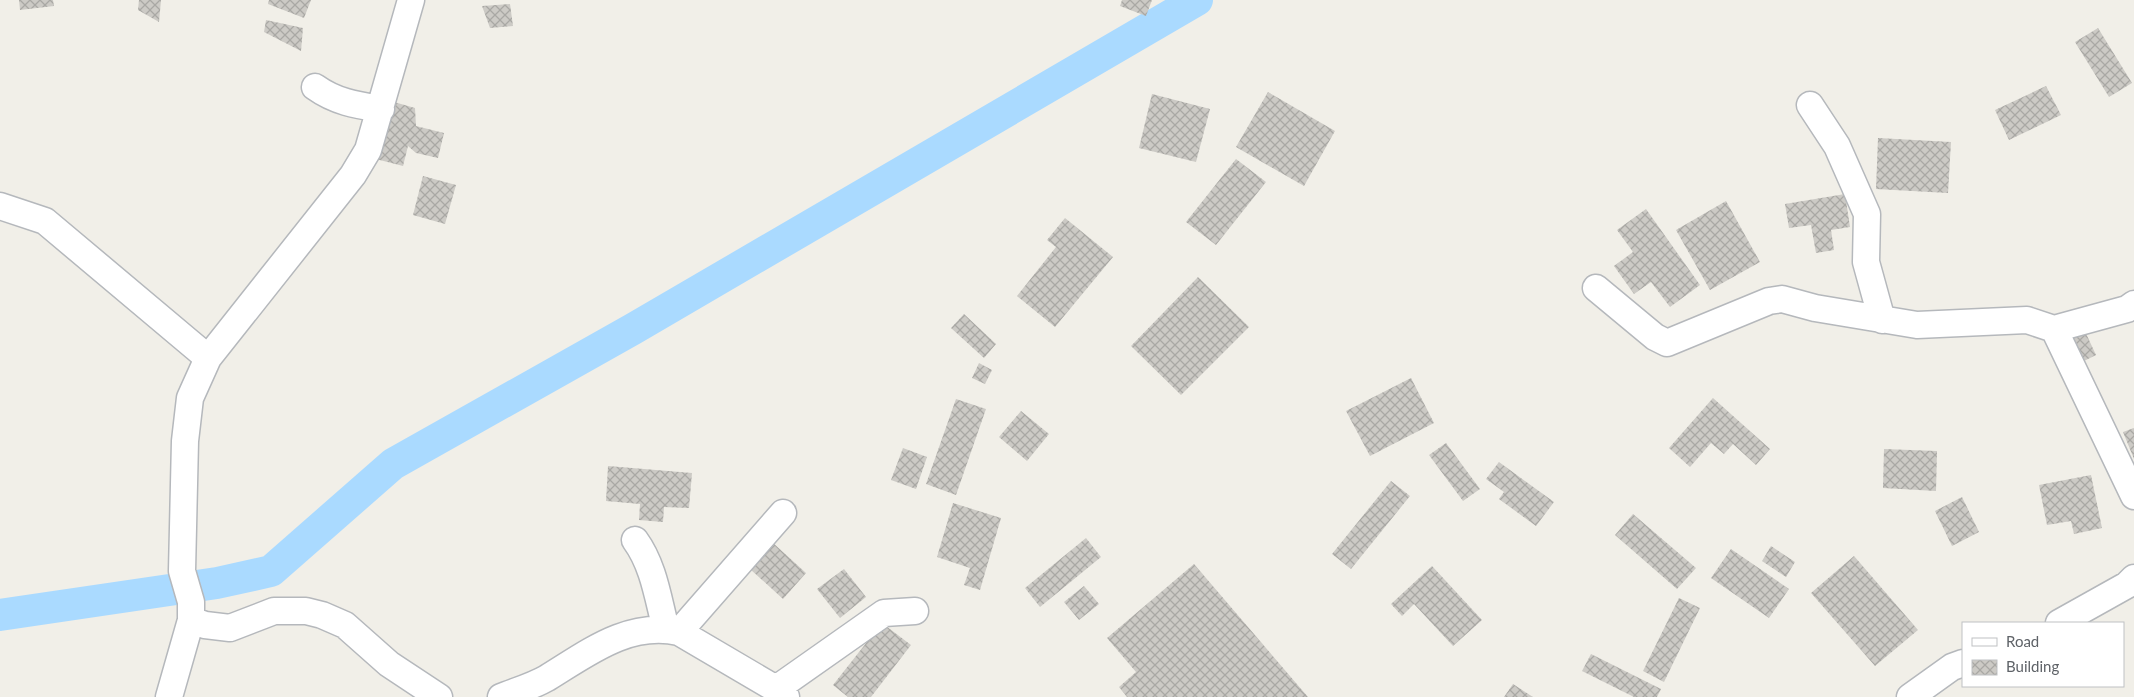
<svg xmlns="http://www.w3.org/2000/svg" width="2134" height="697" viewBox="0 0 2134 697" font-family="Lato,sans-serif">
	<defs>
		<pattern id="building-cross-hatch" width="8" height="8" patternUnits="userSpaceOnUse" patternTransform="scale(1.25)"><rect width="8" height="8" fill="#cccac5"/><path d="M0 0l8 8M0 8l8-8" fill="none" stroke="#a9a8a4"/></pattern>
	</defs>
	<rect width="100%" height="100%" fill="#f1efe8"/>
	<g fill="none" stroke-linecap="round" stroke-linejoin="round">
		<!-- canal -->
		<path stroke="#aadaff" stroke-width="32" d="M0 615 217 583 271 571 393 464 633 329 1197 0"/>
	</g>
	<!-- building -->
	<path fill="url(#building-cross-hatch)" d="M19 0H53L54 6 20 10Z
		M139 0H161L159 22 138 10Z
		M269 0H311L304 18 268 4Z
		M1122 0H1152L1146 16 1120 6Z
		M510 4 513 26 490 28 482 6Z
		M266 20 303 28 301 51 264 32Z
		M2098 28 2132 83 2109 97 2075 42Z
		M2046 86 2061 115 2009 140 1995 110Z
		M1268 92 1335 131 1304 186 1236 147Z
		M1152 94 1210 109 1196 162 1139 148Z
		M387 100 415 108 416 126 444 133 438 158 416 153 408 146 403 166 372 158Z
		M1878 138 1951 142 1948 193 1876 189Z
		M1236 159 1266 182 1216 245 1186 222Z
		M423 176 456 185 445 224 413 215Z
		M1845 194 1850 227 1831 230 1834 250 1816 253 1811 225 1789 228 1785 204Z
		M1726 201 1760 262 1710 290 1676 230Z
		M1646 209 1700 285 1670 307 1651 282 1634 294 1614 266 1633 252 1617 230Z
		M1065 218 1113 257 1055 327 1017 296 1056 247 1047 240Z
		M1198 277 1249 327 1181 395 1131 346Z
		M964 314 996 344 984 358 951 328Z
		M2083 327 2096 355 2080 363 2066 335Z
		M979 363 992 370 985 384 972 378Z
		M1411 378 1434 423 1370 456 1346 411Z
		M1713 398 1770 449 1756 465 1733 444 1724 454 1711 443 1690 467 1669 448Z
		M956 399 986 409 956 495 926 484Z
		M1021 411 1049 434 1027 461 999 437Z
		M2134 428V459L2123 432Z
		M1446 443 1480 489 1463 501 1429 455Z
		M903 448 927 457 916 489 891 480Z
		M1884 449 1937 451 1936 491 1883 488Z
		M1499 462 1554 502 1536 526 1499 499 1504 492 1486 479Z
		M608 466 692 473 689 508 664 507 663 522 639 520 640 504 606 501Z
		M2091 475 2102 528 2074 534 2071 521 2047 525 2039 485Z
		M1391 481 1410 496 1351 569 1332 554Z
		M1962 497 1979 532 1952 546 1935 511Z
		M953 503 1001 518 980 590 964 585 970 568 937 557Z
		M1633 514 1696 568 1677 589 1615 535Z
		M1086 538 1101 557 1040 607 1025 588Z
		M772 542 806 573 783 599 749 568Z
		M1771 546 1795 562 1786 577 1762 561Z
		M1731 549 1789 589 1769 618 1711 578Z
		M1854 556 1918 630 1875 666 1811 593Z
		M1194 564 1308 697H1127L1119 687 1136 672 1107 638Z
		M1432 566 1482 620 1453 646 1414 604 1402 616 1391 604Z
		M844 569 866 597 840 618 817 589Z
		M1084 586 1099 604 1079 620 1064 602Z
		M1679 598 1700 608 1664 682 1643 671Z
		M882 623 911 645 871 697H848L833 685Z
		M1591 654 1661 689 1657 697H1634L1582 671Z
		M1513 684 1533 697H1504Z"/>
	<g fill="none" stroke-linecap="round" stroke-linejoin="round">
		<!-- minor casing -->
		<g stroke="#b5b8bc" stroke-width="29">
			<path id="minor" d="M315 87C336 102 356 105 381 109
				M1810 105 1837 146 1867 214 1866 262 1882 320
				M0 206 45 221 208 358
				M1596 288 1655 337 1667 343 1769 301 1782 299 1815 308 1917 325 2027 320 2054 329 2134 496
				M2054 329 2127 309 2134 304
				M635 540C654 566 658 599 666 629
				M191 620 205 625 230 628 274 611H306L322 615 345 625 389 664 439 697
				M2059 623 2127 585 2134 578
				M679 632 783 513
				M776 689 884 613 915 611
				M169 697 191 620V602L182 571 185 441 190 398 208 358 353 175 368 150 411 0
				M501 697C516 691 533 686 547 678 588 653 628 621 679 632L776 689 786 697
				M1910 697 1952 667 1963 663"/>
		</g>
		<!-- minor -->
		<use href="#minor" stroke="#fff" stroke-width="26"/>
	</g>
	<!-- legend -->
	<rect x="1962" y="622" width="162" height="65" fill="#ffffff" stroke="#bfc1c3"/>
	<rect x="1972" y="638" width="25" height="8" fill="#ffffff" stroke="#bfc1c3"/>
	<text x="2006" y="647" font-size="15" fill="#5f6368">Road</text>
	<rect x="1972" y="660" width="25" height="15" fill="url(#building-cross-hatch)" stroke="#bfc1c3"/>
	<text x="2006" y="672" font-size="15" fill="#5f6368">Building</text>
</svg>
